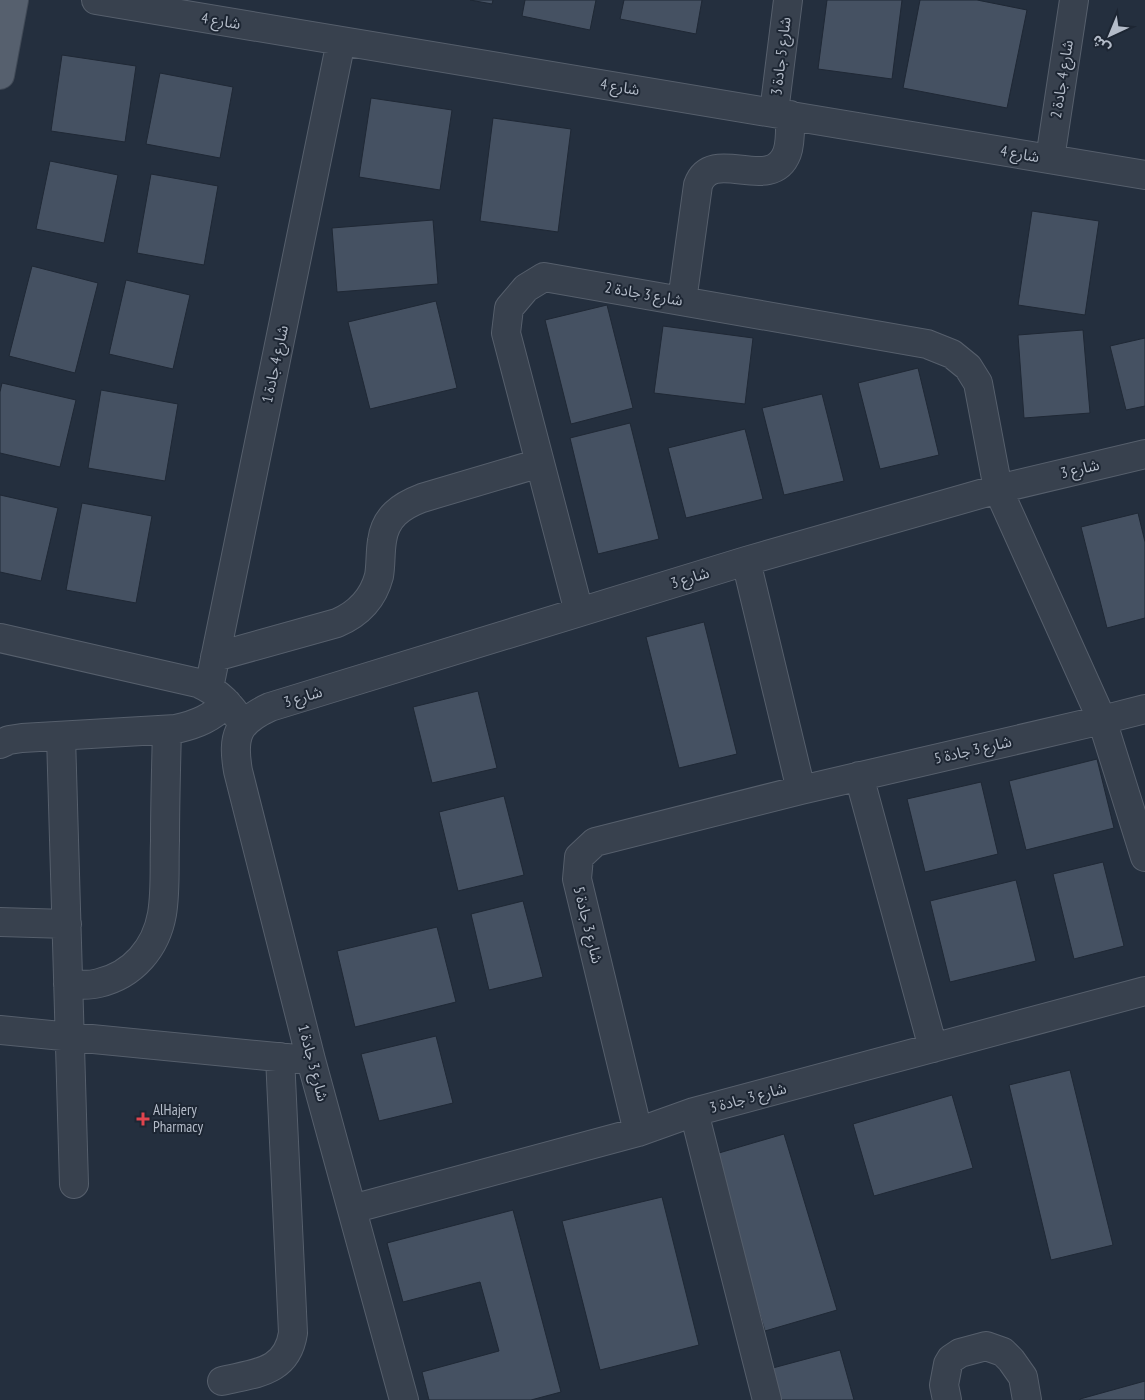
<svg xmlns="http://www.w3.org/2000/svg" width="1145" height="1400" viewBox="0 0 1145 1400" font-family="'PT Sans Narrow','Noto Sans Arabic',sans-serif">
	<rect width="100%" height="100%" fill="#242f3e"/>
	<!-- building -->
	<path fill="#455162" stroke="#1f2835" d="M470 0H493L492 4Z
		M525 0H596L590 30 522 16Z
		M624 0H702L696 34 620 19Z
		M827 0H902L892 79 818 69Z
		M920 0H977L1027 10 1007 108 903 88Z
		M62 55 136 66 125 142 51 131Z
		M160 73 233 87 220 158 146 144Z
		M371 98 452 110 440 190 359 177Z
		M493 118 571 129 558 232 480 221Z
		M50 161 118 175 104 243 36 229Z
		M151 174 218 186 204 265 137 253Z
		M1032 211 1099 221 1085 315 1018 305Z
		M433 220 438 284 337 292 332 228Z
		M32 266 98 283 75 373 9 356Z
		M126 280 190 295 173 369 109 354Z
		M436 301 457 388 370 409 348 322Z
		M607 305 633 408 571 424 545 320Z
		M663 326 753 338 745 404 654 393Z
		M1083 330 1090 413 1024 418 1018 335Z
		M1145 338V406L1126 410 1110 346Z
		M918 368 939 455 880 469 858 383Z
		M2 383 76 400 60 467 0 453V392Z
		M101 390 178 404 165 481 88 468Z
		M822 394 844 481 784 495 762 408Z
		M630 423 659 539 598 554 570 438Z
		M745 429 763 499 686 518 668 448Z
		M0 495 58 508 41 581 0 572Z
		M82 503 152 516 136 603 66 590Z
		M1138 513 1145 542V618L1107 628 1081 527Z
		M704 622 737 754 679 768 646 637Z
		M478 691 497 768 432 783 413 707Z
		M1097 759 1114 828 1026 850 1009 781Z
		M981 782 998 854 925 872 907 799Z
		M504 796 524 875 458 891 439 812Z
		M1103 862 1124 946 1074 959 1053 874Z
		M1016 880 1036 961 950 982 930 901Z
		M523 901 543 977 489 990 471 914Z
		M437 927 456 1002 355 1027 337 951Z
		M436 1036 453 1103 379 1121 361 1054Z
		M1070 1070 1113 1245 1051 1260 1009 1085Z
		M952 1095 973 1168 874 1196 853 1124Z
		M784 1134 837 1310 765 1331 712 1155Z
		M662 1197 699 1345 600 1370 562 1221Z
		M513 1210 561 1392 531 1400H429L422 1372 499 1351 480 1282 403 1302 387 1243Z
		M840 1350 854 1400H777L769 1369Z
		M1145 1381V1400H1080V1399Z"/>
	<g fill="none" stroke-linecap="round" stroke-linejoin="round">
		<!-- minor casing -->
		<g stroke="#565f6c" stroke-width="30">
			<path id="minor" d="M96 0 1145 175
				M774 112 788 0
				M1050 159 1074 0
				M682 301 698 185C712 145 771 195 787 153 791 142 790 127 790 115
				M746 561 801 790
				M579 612 506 333 509 308 526 288 544 277 927 344 952 354 968 367 978 383 998 489 1102 720 1145 857
				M0 638 198 683C220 693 230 705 243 724
				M215 657 337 623C358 614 373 599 379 576 381 565 380 553 382 541 385 517 401 506 422 498L540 463
				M209 688 341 41
				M61 736 74 1184
				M0 744 9 740 22 738 176 729C198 724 211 718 227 703
				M859 776 933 1048
				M0 922 67 924
				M68 984C78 985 89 986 99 983 133 975 156 948 162 914 166 890 164 865 165 841 165 804 166 767 167 730
				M0 1030 297 1059
				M694 1112 767 1400
				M638 1132 577 879 579 857 595 842 801 790 1102 720 1145 709
				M352 1209 638 1132 694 1112 1145 991
				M222 1381C255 1373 287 1373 293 1333L280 1057
				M404 1400 311 1060 238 771C232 736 237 722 270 707L746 561 998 489 1145 454
				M947 1400 944 1385 948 1364 951 1359 960 1353 986 1346 1003 1352 1011 1360 1023 1377 1027 1400"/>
		</g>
		<!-- major casing -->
		<g stroke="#414a57" stroke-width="30">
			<path id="major" d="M0 75 14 0"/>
		</g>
		<!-- minor -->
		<use href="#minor" stroke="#38414e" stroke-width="28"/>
		<!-- major -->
		<use href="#major" stroke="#56606e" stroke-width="28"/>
	</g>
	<!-- markers -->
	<path fill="#e0444e" stroke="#1d2633" stroke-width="2" d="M140.5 1111.5h5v5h5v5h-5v5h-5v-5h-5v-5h5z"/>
	<g text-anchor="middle" stroke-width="4" stroke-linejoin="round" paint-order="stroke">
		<!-- street labels -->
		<g font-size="15" fill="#b4bcc9" stroke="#1d2633">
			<text transform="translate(221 21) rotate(9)" y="5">شارع 4</text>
			<text transform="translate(781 56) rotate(-83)" y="5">شارع 5 جادة 3</text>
			<text transform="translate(1062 79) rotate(-81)" y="5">شارع 4 جادة 2</text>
			<text transform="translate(620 87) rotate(9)" y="5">شارع 4</text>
			<text transform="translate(1020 154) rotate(10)" y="5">شارع 4</text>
			<text transform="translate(644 294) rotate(10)" y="5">شارع 3 جادة 2</text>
			<text transform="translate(275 364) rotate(-78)" y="5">شارع 4 جادة 1</text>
			<text transform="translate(1080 469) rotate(-13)" y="5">شارع 3</text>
			<text transform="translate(690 578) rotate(-17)" y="5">شارع 3</text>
			<text transform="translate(303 697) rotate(-17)" y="5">شارع 3</text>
			<text transform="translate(973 750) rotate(-13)" y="5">شارع 3 جادة 5</text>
			<text transform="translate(588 925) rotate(76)" y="5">شارع 3 جادة 5</text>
			<text transform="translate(313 1063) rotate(75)" y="5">شارع 3 جادة 1</text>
			<text transform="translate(748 1098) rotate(-15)" y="5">شارع 3 جادة 3</text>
		</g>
		<!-- poi labels -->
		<g font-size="15" fill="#b4bcc9" stroke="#1d2633" text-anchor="start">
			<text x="153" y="1115">AlHajery<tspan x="153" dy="17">Pharmacy</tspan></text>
		</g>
	</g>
	<!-- north arrow -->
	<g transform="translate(1110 35) rotate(224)" stroke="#1d2633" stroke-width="4" paint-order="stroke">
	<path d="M0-4L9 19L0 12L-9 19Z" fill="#b4bcc9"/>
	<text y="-8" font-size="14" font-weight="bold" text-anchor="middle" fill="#b4bcc9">ش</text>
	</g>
</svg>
